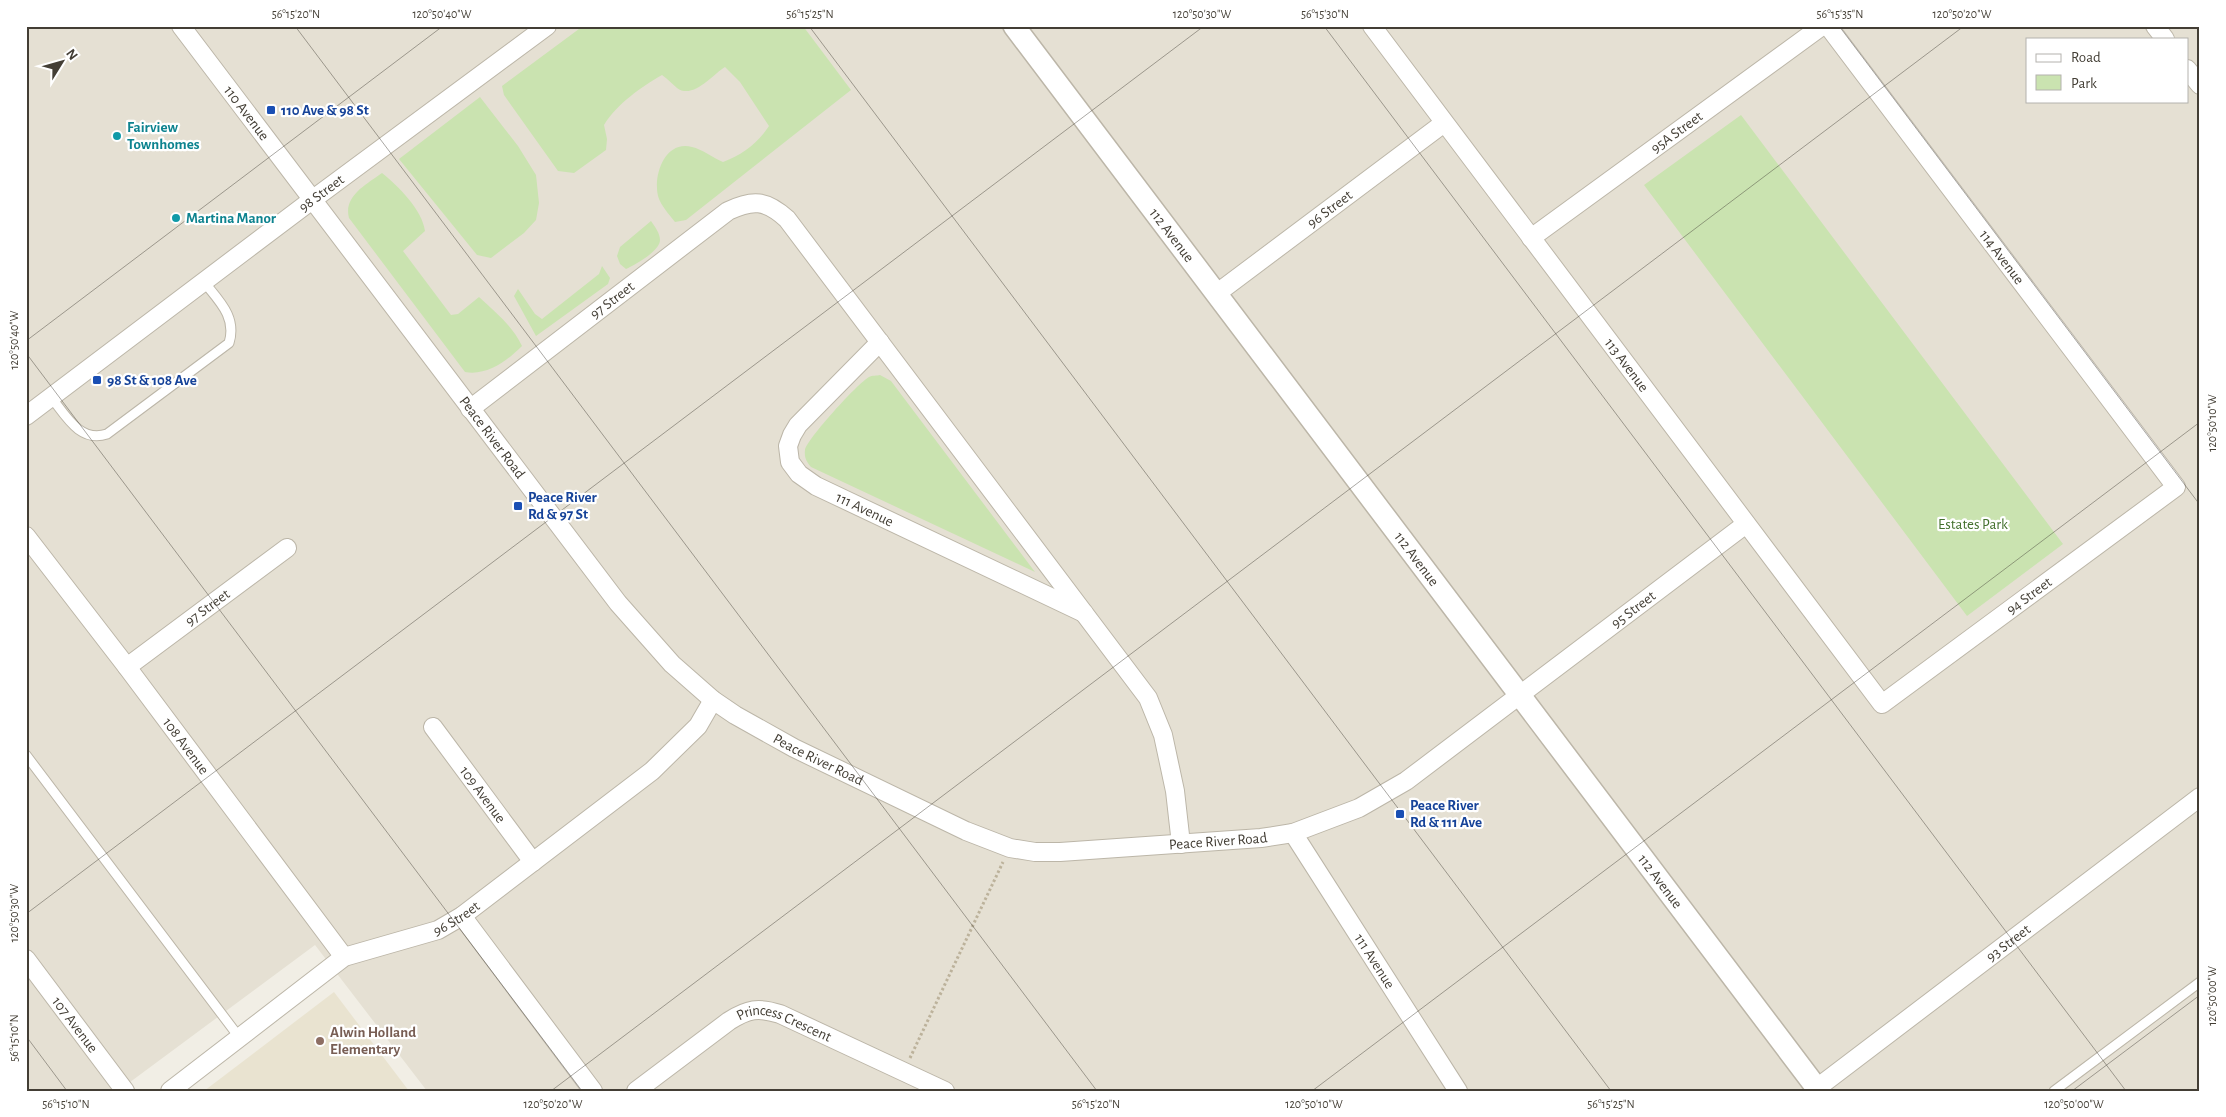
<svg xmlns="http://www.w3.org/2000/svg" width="2226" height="1117" viewBox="0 0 2226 1117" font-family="'Alegreya Sans',sans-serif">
	<rect width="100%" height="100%" fill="#f1eee5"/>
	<!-- residential -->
	<path fill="#e5e0d3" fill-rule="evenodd" d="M26 26H2200V1091H427L315 945 118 1091H26ZM2027 39H2187V101H2027Z"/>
	<!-- education -->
	<path fill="#e9e3d0" d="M334 992 409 1091H204Z"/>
	<!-- green -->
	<path fill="#cae3b0" d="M583 26H803L851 90 686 220 675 222C669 214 661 206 658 196 653 175 665 140 692 147 702 149 713 158 723 162 742 155 758 143 769 126L740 82 725 67C713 74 693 100 677 88 672 84 668 79 662 75 641 87 617 104 604 125L607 139 606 150 574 173 558 171 504 95 502 86Z
		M480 97 518 146 536 175 539 203 536 220 524 233 491 258 477 255 399 159Z
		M1741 115 2063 544 1967 616 1644 185Z
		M382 173C398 186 422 209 425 231L403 251 451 315 458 314 479 297C495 312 513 326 522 346 507 361 487 376 465 372L349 218C343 196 367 184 382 173Z
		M651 221C655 227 660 233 660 240 660 251 635 265 626 269L620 264 617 256 620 247Z
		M602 266 610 278 608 284 536 336 514 296 518 289 535 314 542 319 599 274Z
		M880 375 891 381 1035 572 811 467C807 462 804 458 805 450 807 439 858 383 869 377 872 375 877 376 880 375Z"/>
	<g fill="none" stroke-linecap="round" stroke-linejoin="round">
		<!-- service casing -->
		<g stroke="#bcb6a8" stroke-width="11">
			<path id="service" d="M51 397C66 416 80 443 107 434L229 343C237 317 219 301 204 282
				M26 755 239 1037
				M2054 1091 2200 982"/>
		</g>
		<!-- minor casing -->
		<g stroke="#bcb6a8" stroke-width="20">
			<g id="minor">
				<path id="s1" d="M181 26 618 603 672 664 713 700 735 715 794 748 966 831 1010 848 1035 852H1060L1261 838 1293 833 1359 808 1406 781 1746 524"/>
				<path id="s2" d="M1372 26 1882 704 2176 487 1828 26"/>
				<path d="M2155 26 2165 39"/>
				<path d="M2187 69 2200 85"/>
				<path id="s3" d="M1531 238 1822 26"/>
				<path id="s4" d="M1216 294 1444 123"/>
				<path id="s5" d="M880 342 798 425 792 435 788 446 790 462 799 474 816 486 1084 613"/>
				<path id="s6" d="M470 409 728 211C753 199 766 200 787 219L1148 698 1163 735 1175 791 1181 844"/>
				<path id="s7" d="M26 416 312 200 547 26"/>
				<path id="s8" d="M26 536 127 667 344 957"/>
				<path id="s9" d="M127 667 287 548"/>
				<path id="s10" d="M433 727 533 862"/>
				<path id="s11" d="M1293 833 1458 1091"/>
				<path d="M462 916 593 1091"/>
				<path id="s12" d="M26 959 125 1091"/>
				<path id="s13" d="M1817 1088 2200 797"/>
				<path id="s14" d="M170 1091 344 957 438 930 462 916 652 771 698 726 713 700"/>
				<path id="s15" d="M636 1091 729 1021C748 1009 758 1007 780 1014L945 1091"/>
			</g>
		</g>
		<!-- tertiary casing -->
		<g stroke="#bcb6a8" stroke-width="24">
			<g id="tertiary">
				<path id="s16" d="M1014 26 1819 1091"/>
			</g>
		</g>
		<!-- path -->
		<path stroke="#bcb29b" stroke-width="3" stroke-dasharray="2.5 2.5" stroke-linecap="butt" d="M910 1058 1003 862"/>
		<!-- service -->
		<use href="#service" stroke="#fff" stroke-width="9"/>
		<!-- minor -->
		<use href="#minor" stroke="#fff" stroke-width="18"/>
		<!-- tertiary -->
		<use href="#tertiary" stroke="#fff" stroke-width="21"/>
	</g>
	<!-- ticks -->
	<path fill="none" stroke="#433e35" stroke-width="1" stroke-opacity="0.45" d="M295 26 1097 1091M809 26 1611 1091M1324 26 2126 1091M1839 26 2200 505M26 341 443 26M26 353 582 1091M26 914 1204 26M26 1036 67 1091M551 1091 1964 26M1312 1091 2200 422M2072 1091 2200 995"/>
	<!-- markers -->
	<g fill="#1a4fb4" stroke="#fff" stroke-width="2">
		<rect x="266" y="105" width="10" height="10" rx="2.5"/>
		<rect x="92" y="375" width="10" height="10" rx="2.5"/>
		<rect x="513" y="501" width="10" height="10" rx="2.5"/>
		<rect x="1395" y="809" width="10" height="10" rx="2.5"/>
	</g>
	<g fill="#0f9aa8" stroke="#fff" stroke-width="2">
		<circle cx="117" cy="136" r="5"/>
		<circle cx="176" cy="218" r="5"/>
	</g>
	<circle fill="#8d6e63" stroke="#fff" stroke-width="2" cx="320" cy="1041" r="5"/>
	<g text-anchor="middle" stroke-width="4.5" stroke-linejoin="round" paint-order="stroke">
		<!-- transit labels -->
		<g font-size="15" font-weight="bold" fill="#164399" stroke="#fff" text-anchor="start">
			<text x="281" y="115">110 Ave &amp; 98 St</text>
			<text x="107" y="385">98 St &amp; 108 Ave</text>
			<text x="528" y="502">Peace River<tspan x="528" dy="17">Rd &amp; 97 St</tspan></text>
			<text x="1410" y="810">Peace River<tspan x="1410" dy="17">Rd &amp; 111 Ave</tspan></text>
		</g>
		<!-- street labels -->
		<g font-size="15" fill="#433e35" stroke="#fff">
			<text dy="5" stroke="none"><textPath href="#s1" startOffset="109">110 Avenue</textPath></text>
			<text dy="5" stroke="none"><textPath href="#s3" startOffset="180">95A Street</textPath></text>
			<text dy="5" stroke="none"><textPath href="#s7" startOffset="370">98 Street</textPath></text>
			<text dy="5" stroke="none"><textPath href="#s4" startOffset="142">96 Street</textPath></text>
			<text dy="5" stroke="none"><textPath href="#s16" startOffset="262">112 Avenue</textPath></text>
			<text transform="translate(2002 257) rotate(53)" y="5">114 Avenue</text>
			<text dy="5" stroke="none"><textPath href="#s6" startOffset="179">97 Street</textPath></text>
			<text dy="5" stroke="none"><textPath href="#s2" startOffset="424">113 Avenue</textPath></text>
			<text dy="5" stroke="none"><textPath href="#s1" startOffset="516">Peace River Road</textPath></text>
			<text dy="5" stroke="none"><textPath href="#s5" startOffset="246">111 Avenue</textPath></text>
			<text dy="5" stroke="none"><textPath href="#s16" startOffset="668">112 Avenue</textPath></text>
			<text dy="5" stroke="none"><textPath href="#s2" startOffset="1031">94 Street</textPath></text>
			<text dy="5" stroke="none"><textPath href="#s9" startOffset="100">97 Street</textPath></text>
			<text dy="5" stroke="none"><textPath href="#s1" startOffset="1886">95 Street</textPath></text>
			<text dy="5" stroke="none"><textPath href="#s8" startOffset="264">108 Avenue</textPath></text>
			<text dy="5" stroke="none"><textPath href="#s1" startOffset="981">Peace River Road</textPath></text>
			<text dy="5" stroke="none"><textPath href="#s10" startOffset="84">109 Avenue</textPath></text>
			<text dy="5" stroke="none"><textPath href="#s1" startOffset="1401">Peace River Road</textPath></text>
			<text dy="5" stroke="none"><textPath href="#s16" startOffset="1072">112 Avenue</textPath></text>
			<text dy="5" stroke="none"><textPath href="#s14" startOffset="339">96 Street</textPath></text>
			<text dy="5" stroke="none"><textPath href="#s13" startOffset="240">93 Street</textPath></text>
			<text dy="5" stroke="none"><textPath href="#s11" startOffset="152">111 Avenue</textPath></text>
			<text dy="5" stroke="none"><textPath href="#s12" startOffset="82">107 Avenue</textPath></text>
			<text dy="5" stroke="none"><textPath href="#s15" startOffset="176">Princess Crescent</textPath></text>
		</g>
		<!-- culture labels -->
		<g font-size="15" font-weight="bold" fill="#0d838f" stroke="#fff" text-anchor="start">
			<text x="127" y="132">Fairview<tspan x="127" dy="17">Townhomes</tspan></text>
			<text x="186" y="223">Martina Manor</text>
		</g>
		<!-- park labels -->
		<g font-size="15" fill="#43702d" stroke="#fff">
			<text x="1973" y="529">Estates Park</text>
		</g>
		<!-- education labels -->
		<g font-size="15" font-weight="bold" fill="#785e54" stroke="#fff" text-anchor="start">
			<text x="330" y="1037">Alwin Holland<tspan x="330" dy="17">Elementary</tspan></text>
		</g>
	</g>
	<!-- border -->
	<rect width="2226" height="1117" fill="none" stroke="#ffffff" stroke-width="55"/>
	<!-- legend -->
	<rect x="2026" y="38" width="162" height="65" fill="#ffffff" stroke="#b4b2ae"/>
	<rect x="2036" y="54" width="25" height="8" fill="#ffffff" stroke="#b4b2ae"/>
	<text x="2071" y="62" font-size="15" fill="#433e35">Road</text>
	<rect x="2036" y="75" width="25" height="15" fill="#cae3b0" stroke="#b4b2ae"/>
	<text x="2071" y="88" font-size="15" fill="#433e35">Park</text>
	<!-- north arrow -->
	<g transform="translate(62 62) rotate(53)" stroke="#ffffff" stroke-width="4" paint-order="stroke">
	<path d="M0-4L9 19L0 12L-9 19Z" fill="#433e35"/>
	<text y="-8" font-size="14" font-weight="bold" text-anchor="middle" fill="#433e35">N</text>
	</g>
	<rect x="28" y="28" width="2170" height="1062" fill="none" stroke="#433e35" stroke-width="2"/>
	<g font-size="12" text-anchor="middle" fill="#433e35">
		<text x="296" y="18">56°15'20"N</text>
		<text x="442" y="18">120°50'40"W</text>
		<text x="810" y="18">56°15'25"N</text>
		<text x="1202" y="18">120°50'30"W</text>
		<text x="1325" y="18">56°15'30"N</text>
		<text x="1840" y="18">56°15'35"N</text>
		<text x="1962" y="18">120°50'20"W</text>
		<text transform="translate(14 340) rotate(-90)" y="4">120°50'40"W</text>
		<text transform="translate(2212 423) rotate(-90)" y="4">120°50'10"W</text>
		<text transform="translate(14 913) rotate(-90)" y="4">120°50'30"W</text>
		<text transform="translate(2212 996) rotate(-90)" y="4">120°50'00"W</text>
		<text transform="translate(14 1038) rotate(-90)" y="4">56°15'10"N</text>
		<text x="66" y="1108">56°15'10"N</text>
		<text x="553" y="1108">120°50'20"W</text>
		<text x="1096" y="1108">56°15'20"N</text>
		<text x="1314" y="1108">120°50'10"W</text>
		<text x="1611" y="1108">56°15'25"N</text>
		<text x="2074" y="1108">120°50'00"W</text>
	</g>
</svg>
